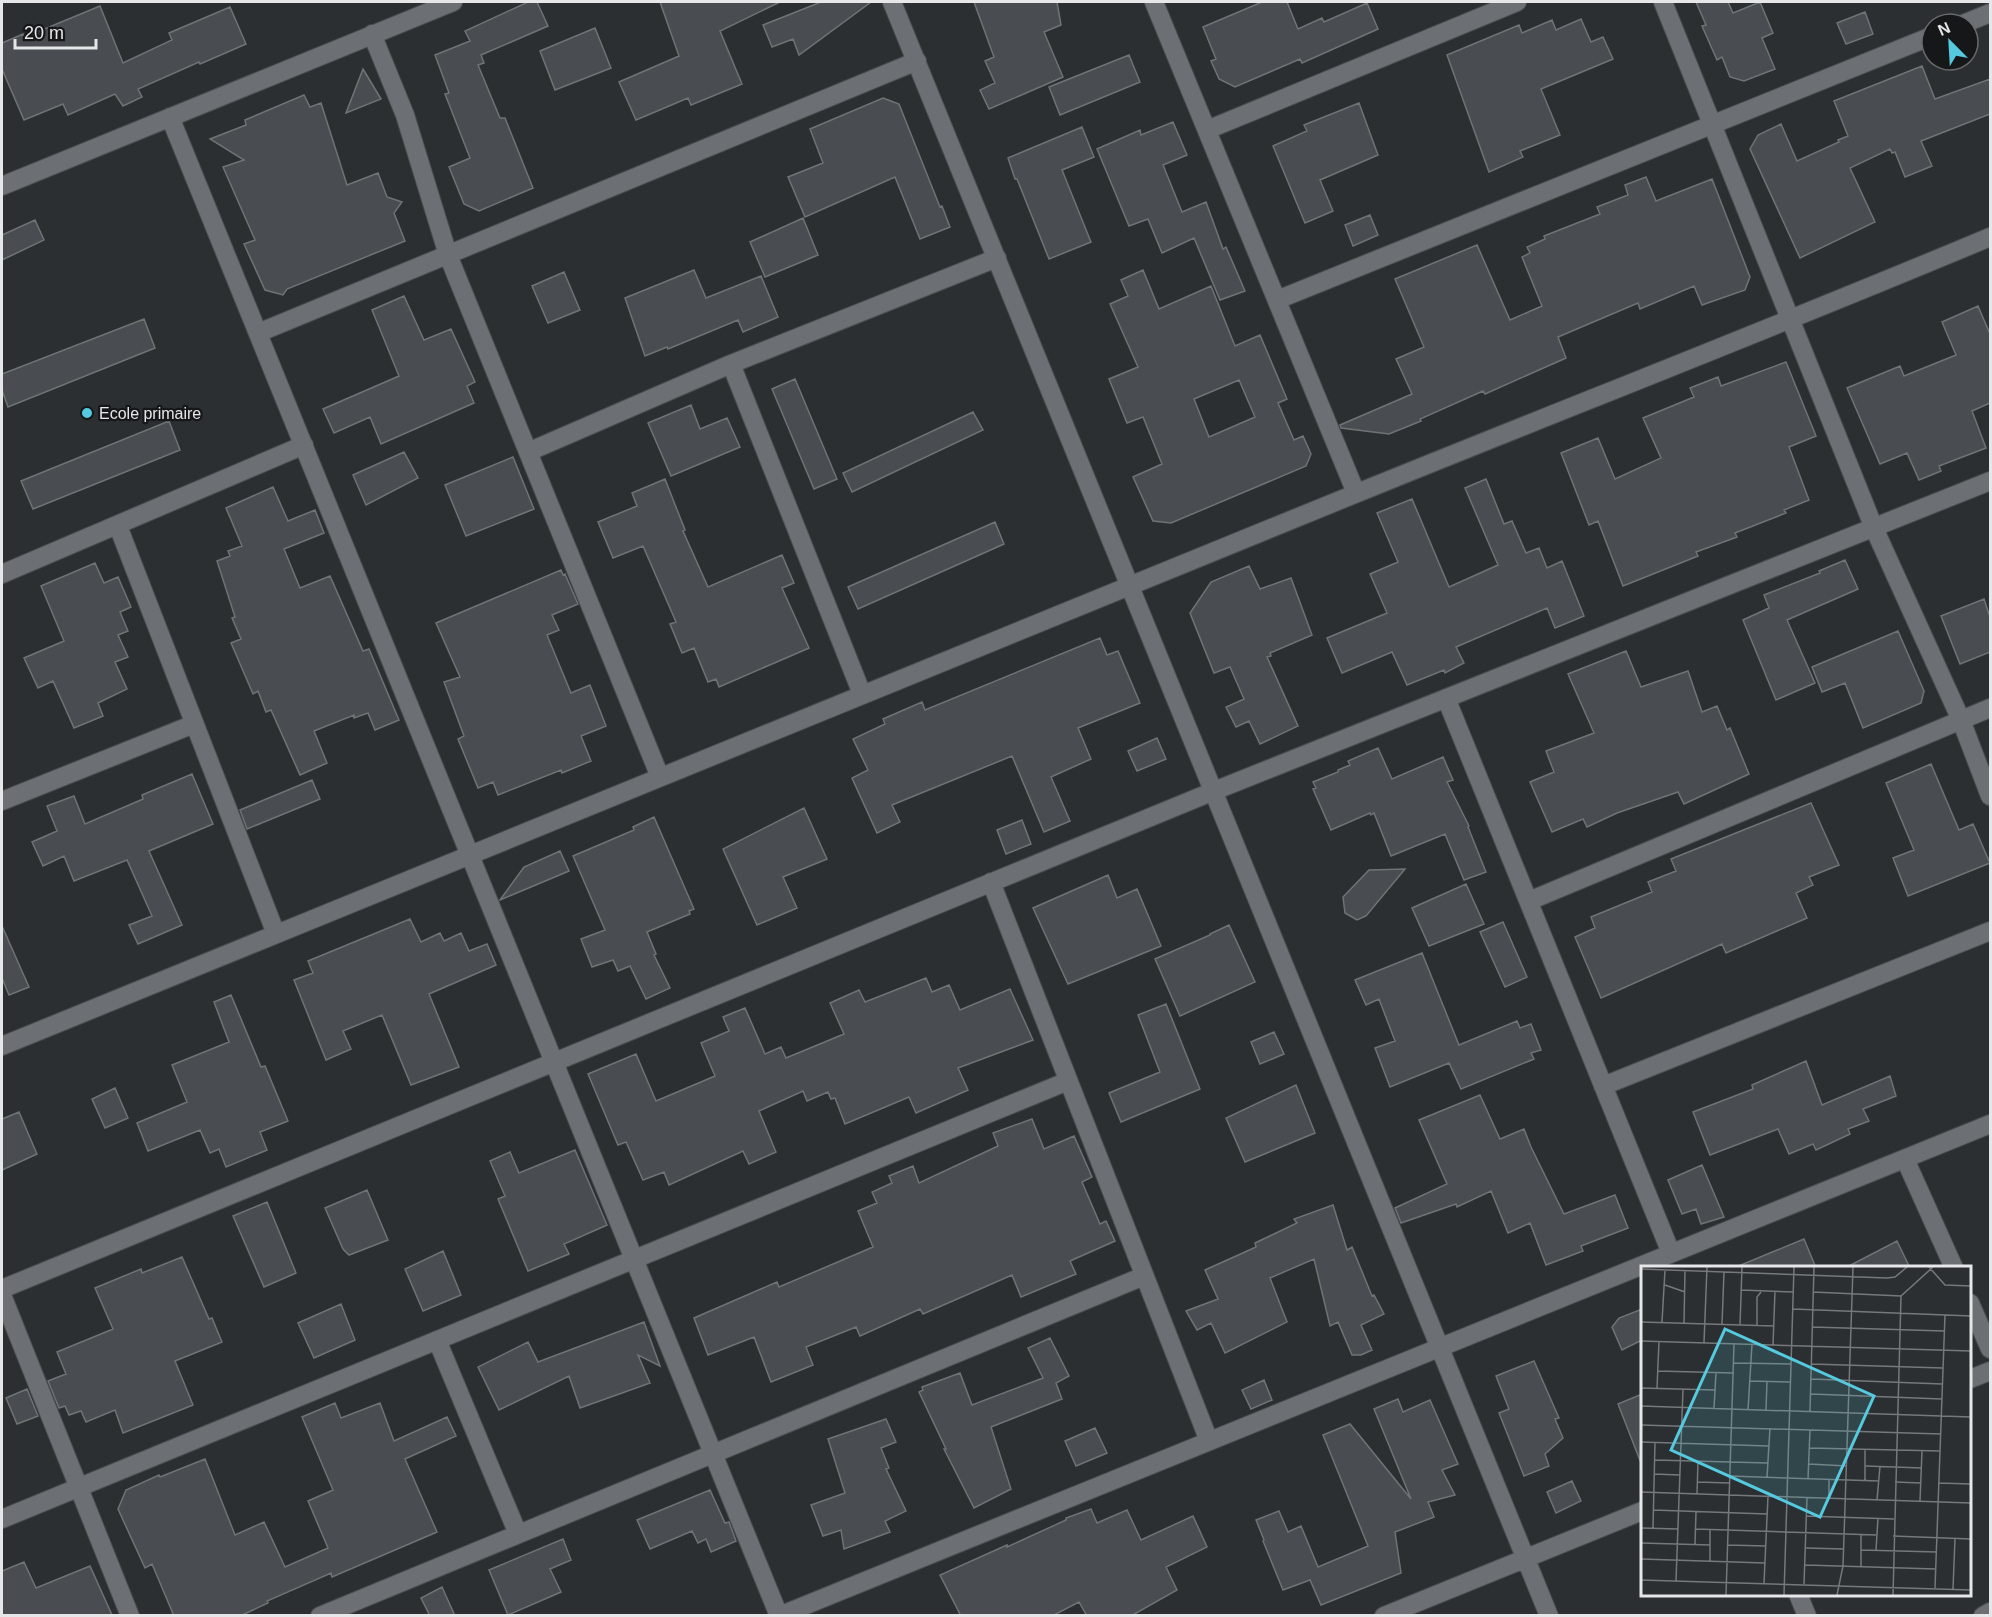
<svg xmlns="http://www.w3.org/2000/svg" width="1992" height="1617" viewBox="0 0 1992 1617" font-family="Helvetica,sans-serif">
	<rect width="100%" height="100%" fill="#2b2f32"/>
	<!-- building -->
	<path fill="#494d51" stroke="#6e7376" stroke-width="1.5" fill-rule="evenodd" d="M528 2H537L548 26 481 55 484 63 478 65 500 118H505L533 188 479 211 464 204 449 167 470 158 445 94 449 93 435 55 470 41 465 31Z
		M660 2H780L720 31 742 84 691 105 688 98 636 120 619 82 679 56Z
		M821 2H871L799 55 793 39 772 47 763 25Z
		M974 2H1057L1061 25 1044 32 1063 77 989 109 980 90 995 83 985 61 994 57Z
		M1262 2H1287L1298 29 1322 18 1324 22 1367 3 1378 29 1302 63 1300 59 1235 87 1219 79 1211 61 1216 59 1203 27Z
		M1696 2H1728L1733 13 1760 2 1773 33 1762 38 1775 69 1744 81 1730 77 1722 57 1717 60 1702 26 1706 25Z
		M100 6 123 63 172 40 169 33 230 7 246 44 200 64 199 62 138 89 142 97 123 106 115 94 68 115 63 104 24 120 2 69V43L23 34 25 37Z
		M1865 12 1873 34 1846 44 1837 23Z
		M1581 19 1591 42 1603 37 1613 59 1541 89 1560 135 1520 151 1523 157 1489 172 1447 55 1519 25 1522 33 1552 20 1556 30Z
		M595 28 611 68 555 90 540 51Z
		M1129 55 1140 82 1060 115 1049 87Z
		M1922 66 1935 99 1990 79V114L1921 141 1932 166 1905 177 1895 152 1892 153 1890 149 1850 168 1875 222 1800 258 1750 149 1758 135 1781 124 1797 161 1839 142 1838 140 1848 136 1834 101Z
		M363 69 381 99 346 113Z
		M304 95 310 107 321 103 347 185 378 173 387 197 402 202 394 213 405 241 287 289 283 295 265 290 244 244 255 240 223 167 244 160 210 139 246 125 245 120Z
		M883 98 899 104 940 207 942 206 950 227 920 239 895 177 805 217 788 177 823 163 810 129Z
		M1359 103 1378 155 1320 180 1333 211 1305 223 1273 146 1307 131 1304 125Z
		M1173 122 1187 155 1163 165 1182 212 1206 202 1223 249 1226 247 1245 291 1220 300 1194 238 1162 253 1148 219 1129 226 1097 149 1140 130 1141 135Z
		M1082 127 1094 157 1062 170 1091 242 1049 259 1017 179H1015L1008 158Z
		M1646 177 1656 201 1712 179 1750 277 1745 290 1702 305 1694 286 1640 309 1638 303 1558 337 1566 358 1485 394 1483 391 1420 419 1421 421 1389 434 1341 428 1340 425 1412 394 1396 359 1424 347 1395 279 1477 245 1510 320 1542 306 1522 257 1530 253 1527 247 1545 239 1544 236 1600 214 1597 207 1628 195 1625 185Z
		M1370 215 1378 235 1353 246 1345 225Z
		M803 218 818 255 765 277 750 242Z
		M35 220 44 240 2 260V235Z
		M694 270 706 298 761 276 778 317 743 332 738 320 668 349 667 347 645 356 625 298Z
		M1143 270 1159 309 1211 286 1235 346 1260 335 1287 399 1278 403 1294 440 1303 436 1311 454 1306 466 1171 523 1153 521 1133 477 1162 464 1143 417 1127 423 1109 379 1138 367 1110 304 1128 296 1121 280ZM1239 380 1255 417 1209 437 1194 399Z
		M564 272 580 310 548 323 532 286Z
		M404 296 424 340 451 329 475 382 467 386 474 403 381 444 370 417 334 433 323 409 399 376 372 310Z
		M1978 306 1990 334V403L1972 411 1986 448 1939 466 1941 471 1919 480 1907 453 1880 464 1847 388 1900 366 1904 376 1956 355 1942 322Z
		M144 319 155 348 8 407 2 390V374Z
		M1786 362 1816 436 1789 447 1809 500 1784 510 1786 513 1735 533 1737 537 1696 552 1698 556 1623 586 1598 521 1589 525 1561 453 1598 438 1615 479 1661 458 1643 418 1694 397 1690 388 1718 377 1721 386Z
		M795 379 837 479 814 489 772 389Z
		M691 405 700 429 727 418 740 447 671 476 648 423Z
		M973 412 983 430 852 492 843 473Z
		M169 421 180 450 33 509 21 481Z
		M404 452 418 478 366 505 353 475Z
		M513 457 534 509 466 536 445 485Z
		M665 479 685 530 683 531 708 587 782 555 794 583 782 588 809 648 719 687 716 679 708 682 694 648 682 653 670 624 676 622 643 546 613 558 598 522 637 506 632 493Z
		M1486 479 1504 524 1512 521 1526 553 1539 548 1547 568 1562 561 1584 616 1555 628 1547 608 1456 647 1464 663 1445 673 1444 670 1407 685 1392 652 1342 673 1327 638 1387 613 1370 574 1398 562 1377 513 1412 499 1449 587 1498 565 1465 488Z
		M273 487 288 521 315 510 324 533 284 549 300 588 330 576 363 651 369 649 399 720 375 730 368 713 354 718V715L314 731 327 763 300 775 271 710 266 712 258 691 253 694 231 643 241 639 232 618 235 617 217 561 230 556 228 551 242 546 226 508Z
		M995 522 1004 544 858 609 848 587Z
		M1845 560 1858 589 1787 620 1815 683 1776 700 1743 620 1769 608 1764 595 1820 573 1819 571Z
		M95 563 104 583 118 577 131 607 120 612 128 631 118 635 128 657 115 662 127 689 98 703 103 716 74 728 53 681 38 688 24 658 64 641 41 586Z
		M1249 566 1260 589 1291 578 1312 635 1270 653 1271 656 1267 657 1298 726 1260 744 1249 721 1236 727 1226 707 1244 699 1230 667 1214 673 1190 613 1211 582Z
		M561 570 563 575 565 574 578 604 552 615 559 630 547 635 571 693 590 685 606 726 581 736 591 761 562 773 561 770 498 795 493 782 478 788 458 739 464 736 444 682 460 677 436 623Z
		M1984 599 1990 617V652L1960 664 1941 616Z
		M1898 631 1924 691 1921 703 1863 728 1845 683 1822 692 1812 667Z
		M1100 638 1107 655 1118 651 1140 703 1078 728 1091 759 1051 777 1070 821 1044 832 1012 756 892 805 900 822 877 833 852 778 868 770 853 739 885 724 883 719 922 702 925 710Z
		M1626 651 1641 687 1688 671 1702 712 1717 706 1727 730 1730 728 1749 774 1684 804 1678 792 1617 813 1587 827 1583 819 1552 832 1530 782 1554 772 1546 751 1594 733 1568 674Z
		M1157 738 1166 759 1137 771 1128 751Z
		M1378 748 1392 779 1443 757 1453 780 1447 782 1469 826 1468 827 1486 872 1464 880 1445 834 1391 856 1374 813 1371 815 1370 813 1331 830 1313 789 1316 788 1313 782 1338 772V770L1350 765 1348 761Z
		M1931 764 1959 830 1973 824 1990 863 1908 896 1893 858 1914 850 1886 783Z
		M192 774 213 824 149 851 182 925 138 944 129 925 152 916 127 860 74 881 64 856 43 866 32 842 57 831 47 806 74 796 85 824 143 799 142 795Z
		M312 780 320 799 247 829 240 810Z
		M1811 803 1839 865 1809 877 1813 885 1796 893 1807 918 1726 953 1722 944 1601 998 1575 937 1595 928 1591 917 1652 892 1648 882 1676 871 1671 859Z
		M804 808 827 859 783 877 797 908 757 925 723 849Z
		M654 817 694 909 689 911 690 914 647 932 656 954 654 955 670 988 646 999 630 966 618 971 613 960 592 967 581 939 605 930 573 856 634 830 633 827Z
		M1022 820 1031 844 1006 854 997 830Z
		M560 851 569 871 500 900 524 867Z
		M1405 869 1366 916 1357 920 1345 913 1343 897 1369 870Z
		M1108 875 1117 898 1137 889 1161 946 1068 984 1033 908Z
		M1466 884 1484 924 1429 946 1412 908Z
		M410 919 421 942 440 933 444 941 461 933 469 951 487 944 496 965 429 994 459 1067 411 1085 382 1015 343 1031 351 1049 326 1060 294 980 313 973 308 961Z
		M1503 922 1527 977 1505 987 1480 932Z
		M1229 925 1255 982 1180 1016 1155 959 1210 935V934Z
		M2 926 29 987 9 995 2 978Z
		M1422 953 1459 1045 1517 1021 1520 1028 1531 1024 1541 1050 1531 1053 1534 1059 1461 1089 1449 1063 1390 1087 1375 1048 1395 1041 1379 999 1366 1005 1355 980Z
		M926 978 932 992 949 985 960 1010 1010 989 1033 1040 958 1068 968 1090 916 1113 909 1097 845 1124 835 1098 831 1099 828 1092 807 1101 803 1091 759 1111 776 1152 749 1164 743 1151 669 1185 664 1172 643 1180 626 1142 618 1145 588 1074 636 1054 656 1101 715 1076 701 1043 729 1031 723 1017 745 1008 765 1054 781 1047 786 1058 844 1034 830 1003 859 990 865 1002Z
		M231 995 261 1067 265 1066 288 1121 260 1132 267 1150 226 1167 219 1149 210 1153 200 1130 148 1151 137 1123 187 1102 172 1065 229 1042 214 1002Z
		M1166 1004 1200 1089 1121 1122 1109 1093 1160 1072 1138 1015Z
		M1274 1032 1284 1054 1260 1064 1251 1042Z
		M1806 1061 1822 1105 1890 1076 1896 1096 1863 1109 1869 1121 1848 1129 1850 1134 1816 1150 1813 1144 1789 1154 1778 1129 1710 1155 1693 1112 1753 1089 1752 1085Z
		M1296 1085 1315 1133 1245 1162 1226 1118Z
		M115 1088 128 1118 105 1128 92 1099Z
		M1480 1095 1500 1139 1524 1129 1531 1147 1564 1214 1615 1195 1628 1228 1581 1246 1583 1251 1546 1265 1530 1223 1508 1233 1491 1191 1457 1207 1456 1204 1401 1223 1395 1208 1447 1184 1419 1120Z
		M19 1112 37 1154 2 1170V1119Z
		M1032 1119 1044 1149 1074 1136 1092 1177 1082 1182 1100 1224 1106 1221 1115 1241 1070 1261 1076 1274 1021 1297 1012 1275 923 1314 920 1309 860 1336 856 1327 806 1347 813 1365 771 1382 754 1337 708 1355 694 1318 777 1282 779 1287 873 1247 858 1211 877 1203 872 1192 892 1183 889 1176 913 1166 919 1183 998 1146 993 1133Z
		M575 1150 607 1225 564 1244 569 1254 528 1271 498 1199 505 1196 490 1161 510 1152 519 1173Z
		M1702 1165 1724 1217 1701 1224 1696 1209 1682 1214 1668 1180Z
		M367 1190 388 1240 349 1255 343 1249 325 1208Z
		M267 1202 296 1273 264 1287 233 1216Z
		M1333 1205 1347 1250 1352 1247 1372 1296 1374 1295 1384 1314 1361 1325 1372 1350 1361 1355H1352L1338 1322 1330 1326 1314 1259 1270 1278 1287 1322 1225 1353 1211 1323 1197 1330 1186 1311 1218 1299 1205 1270 1256 1247 1255 1243 1297 1223 1294 1219Z
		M1804 1239 1816 1268H1736V1267Z
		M1897 1241 1910 1268H1845Z
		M443 1251 461 1295 423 1311 405 1269Z
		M182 1257 209 1319 212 1318 222 1342 175 1361 193 1405 123 1433 115 1410 86 1422 81 1411 69 1415 65 1406 59 1408 48 1381 66 1374 57 1352 113 1329 95 1288 141 1269 142 1273Z
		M341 1304 355 1340 314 1358 298 1323Z
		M1642 1309V1340L1622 1350 1612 1327 1619 1318Z
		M644 1322 660 1366 638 1355 650 1383 580 1408 569 1376 499 1410 478 1367 528 1342 538 1362Z
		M1050 1338 1069 1376 1056 1383 1062 1399 991 1427 1011 1489 974 1508 944 1449H946L919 1392 923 1390 922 1387 960 1373 972 1405 1043 1378 1028 1348Z
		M1534 1361 1559 1418 1555 1419 1563 1438 1545 1454 1549 1466 1524 1476 1499 1413 1509 1409 1496 1376Z
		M1264 1380 1272 1400 1251 1409 1242 1390Z
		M27 1389 38 1416 17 1424 6 1398Z
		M1642 1394V1463H1641L1618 1404Z
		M1398 1399 1403 1412 1430 1400 1458 1464 1442 1470 1455 1495 1428 1502 1434 1517 1395 1532 1401 1573 1321 1605 1310 1580 1283 1590 1263 1541 1264 1540 1256 1520 1279 1511 1288 1532 1301 1526 1318 1567 1368 1546 1323 1435 1350 1424 1411 1499 1374 1409Z
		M335 1403 341 1418 380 1403 394 1441 447 1417 456 1436 405 1459 437 1532 332 1577 331 1573 267 1601 268 1603 240 1616H174L152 1564 145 1568 118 1509 126 1490 159 1475 160 1477 205 1459 235 1535 264 1522 285 1567 328 1548 308 1501 333 1490 302 1417Z
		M886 1419 896 1442 881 1448 889 1468 886 1469 906 1511 885 1521 890 1532 844 1549 841 1530 823 1536 811 1505 845 1493 828 1439Z
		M1095 1428 1107 1453 1076 1466 1065 1441Z
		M1572 1481 1581 1501 1556 1513 1547 1492Z
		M710 1490 725 1523 729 1522 736 1541 711 1552 706 1539 698 1543 692 1531 650 1549 637 1520Z
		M1091 1509 1097 1523 1127 1510 1141 1540 1193 1516 1207 1547 1166 1567 1177 1590 1131 1616H1087L1079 1602 1052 1616H961L940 1575 1007 1545V1547L1066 1520V1518Z
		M563 1539 571 1560 550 1569 561 1592 508 1615 489 1570Z
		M24 1562 36 1588 90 1566 112 1615 2 1616V1571Z
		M442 1587 455 1616H430L421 1598Z"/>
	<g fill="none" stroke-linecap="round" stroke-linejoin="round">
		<!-- street casing -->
		<g stroke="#4a4d50" stroke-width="20">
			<path id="street" d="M892 2 1549 1616
				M1154 2 1356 493
				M1663 2 1874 528 1961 720 1990 796
				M1963 24 1990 13
				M372 34 405 115 448 255 660 777
				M170 117 779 1616
				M1207 130 1517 2
				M2 186 453 2
				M1277 300 1932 36
				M258 333 917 61
				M731 364 862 694
				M528 452 731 364 997 258
				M118 526 276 934
				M2 574 304 445
				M1446 698 1671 1253
				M2 801 194 724
				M991 882 1209 1441
				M1529 901 1990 708
				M2 1046C451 863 900 679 1350 496 1564 409 1778 326 1990 237
				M1603 1086 1990 931
				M1905 1159 1954 1268
				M2 1289 1214 791 1990 481
				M2 1295 130 1616
				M1970 1303 1990 1349
				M437 1340 518 1534
				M1970 1379 1990 1371
				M2 1519 1068 1081
				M1798 1594 1807 1616
				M320 1616 1144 1276
				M779 1616 1990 1124
				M1384 1616 1642 1511
				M1983 1616 1990 1612"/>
		</g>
		<!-- street -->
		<use href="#street" stroke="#6c7074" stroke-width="18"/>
	</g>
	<!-- markers -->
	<circle fill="#55cadf" stroke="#151718" stroke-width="2" cx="87" cy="413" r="6"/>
	<g text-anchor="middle" stroke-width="4.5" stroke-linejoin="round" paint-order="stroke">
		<!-- poi labels -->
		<g font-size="16" fill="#e5e7e9" stroke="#151718" text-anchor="start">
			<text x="99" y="419">Ecole primaire</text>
		</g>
	</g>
	<!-- overview -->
	<g transform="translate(1641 1266)">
		<rect width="330" height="330" fill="#2b2f32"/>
		<path fill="none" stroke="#75797b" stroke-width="1.5" d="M288 1 304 19 330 20M0 3 246 12 254 11 266 1M24 19 44 26M100 24 153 26M172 26 260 30 292 1M152 43 330 50M0 56 133 60M21 56 24 4M43 57 44 4M81 58 83 6M99 59 101 1M116 59V31L120 26M171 61 303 65M0 75 330 85M63 77 66 1M132 79 134 25M92 97 150 98M170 98 302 102M17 105 92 107M170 113 301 118M109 115 150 116M0 122 74 124M16 122 18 75M170 128 301 133M0 140 330 151M73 142 75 107M107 144 111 78M125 144 126 115M169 145 173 1M0 159 300 168M0 176 128 180M168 182 299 185M14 194 127 197M168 198 206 200M225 200 281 202M13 208 39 209M88 210 238 215M126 211 129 162M167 213 169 164M188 213V232M224 214V183M57 216 88 217M254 216 280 217M298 217 330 218M0 226 330 237M56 228 57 195M236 234 239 200M279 235 281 185M12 244 126 248M165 250 253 253M0 262 37 263M12 262 14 176M55 263 235 269M252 270 330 273M0 277 69 279M54 278 55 246M86 279 125 280M165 282 203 283M220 284 296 286M235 284 237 252M0 293 124 297M69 295V264M164 299 295 303M220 301V268M0 314 330 324M35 315 42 123M123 317 127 230M163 318 166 231M294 322 304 49M312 323 314 272M85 329 93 78M143 329 153 1M196 329 202 300 212 1M252 329 260 30"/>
		<path fill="#55cadf" fill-opacity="0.15" stroke="#55cadf" stroke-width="3" d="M84 63 233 130 179 251 30 184Z"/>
		<rect width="330" height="330" fill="none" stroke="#e5e7e9" stroke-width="3"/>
	</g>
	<!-- border -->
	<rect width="1992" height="1617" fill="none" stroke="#e5e7e9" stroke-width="6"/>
	<!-- north arrow -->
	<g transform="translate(1950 42) rotate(336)"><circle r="28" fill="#151718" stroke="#686a6c" stroke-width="1.5"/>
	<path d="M0-4.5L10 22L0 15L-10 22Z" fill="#55cadf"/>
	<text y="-9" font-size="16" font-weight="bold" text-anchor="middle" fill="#e5e7e9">N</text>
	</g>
	<!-- scale -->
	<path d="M15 39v9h81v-9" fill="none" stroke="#e5e7e9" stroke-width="3"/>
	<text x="24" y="39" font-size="18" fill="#e5e7e9" stroke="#151718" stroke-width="4.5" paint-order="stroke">20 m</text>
</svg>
